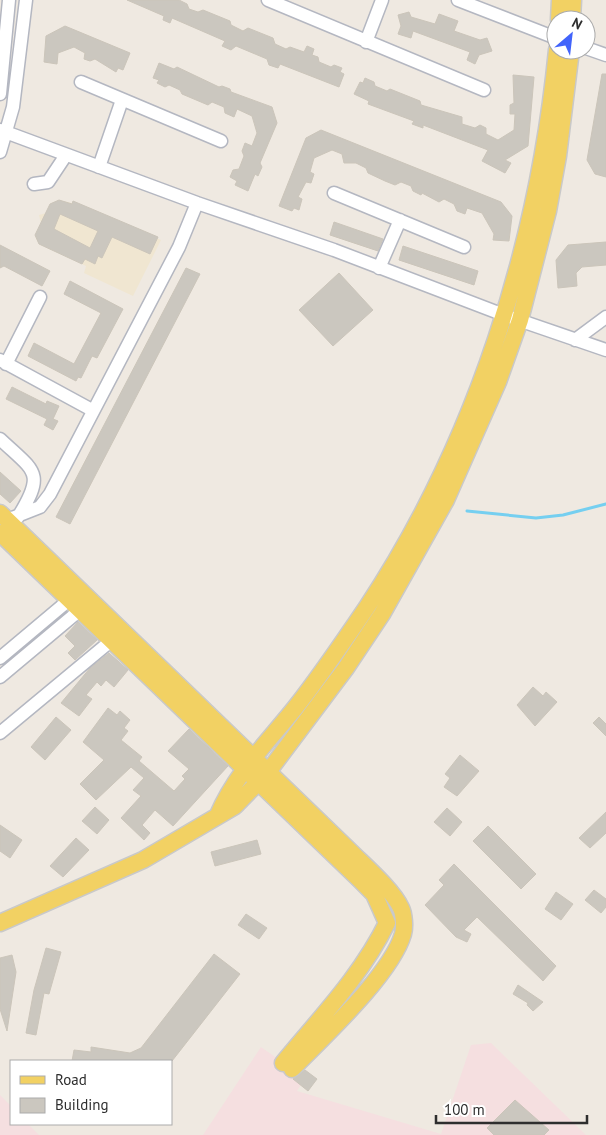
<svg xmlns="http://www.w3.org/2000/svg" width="606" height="1135" viewBox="0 0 606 1135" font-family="'PT Sans',sans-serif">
	<rect width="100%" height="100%" fill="#efe9e1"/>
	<!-- education -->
	<path fill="#f0e6d1" d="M59 200 72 203 73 201 161 240 133 296 84 273 86 266 39 244 35 236 41 223 39 215 46 213 50 204Z"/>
	<!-- medical -->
	<path fill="#f5dfe0" d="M491 1043 586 1135H203L261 1047 305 1078 297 1091 441 1134 471 1045Z
		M0 1095 11 1106V1124H28L39 1135H0Z"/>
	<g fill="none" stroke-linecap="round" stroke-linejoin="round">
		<!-- stream -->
		<path stroke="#75cff0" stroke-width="3" d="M467 511 536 518 563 515 606 504"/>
	</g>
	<!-- building -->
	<path fill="#cbc7bf" stroke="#cbc5ba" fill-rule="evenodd" d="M127 0H179L187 4 189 9 198 12 203 10 230 21 231 25 243 31 248 28 273 38 275 44 286 49 290 47 304 52 307 46 314 49 312 55 318 57 319 62 331 67 334 65 342 68 340 72 344 74 339 87 280 64 278 68 269 65 267 59 236 46 231 50 222 46 225 41 172 18 170 23 163 20 164 16Z
		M409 12 411 17 435 24 439 14 458 21 454 31 480 40 487 38 492 51 479 55 475 64 467 60 470 52 413 31 411 38 398 34 401 26 398 15Z
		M65 26 130 53 123 70 118 68 116 72 95 59 90 61 84 59 85 53 74 47 58 53 57 64 44 62 46 36Z
		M159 63 174 69 177 67 219 87 222 86 230 89 231 92 272 107 277 123 260 163 262 167 258 176 255 174 248 191 235 185 237 181 230 177 233 170 239 169 244 156 242 151 245 143 252 146 257 133 252 116 237 109 234 117 225 113 224 107 212 102 208 105 182 94 180 90 169 85 165 87 157 83 159 80 153 78Z
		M602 74H606V177L595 174 587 160Z
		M513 75 534 77 528 146 505 160 511 163 505 173 482 161 488 150 423 125V128L412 124 414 121 368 104 369 101 354 94 360 82 363 83 365 78 374 82 375 86 387 91 390 89 420 101 421 105 462 117V124L475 128 480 125 486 128V134L498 140 514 130 515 114H510V105L514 103Z
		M321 130 501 202 512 216 509 241 493 240 494 234 482 213 467 208 465 214 457 211 454 204 444 199 439 202 422 193 421 195 413 191 411 186 401 182 395 185 385 181 368 173 366 168 356 163H344L342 154 332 150 314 158 310 172 314 174 311 183 306 182 298 197 302 199 299 210 294 208 292 211 279 206 306 138Z
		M59 200 72 204 73 201 158 237 150 254 112 237 102 258 98 256 95 264 85 259 82 264 39 244 35 235 50 204ZM60 214 98 231 90 248 54 229Z
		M334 222 383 239 378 251 330 235Z
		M606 242V265L582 267 576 273 577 286 558 288 556 260 568 245Z
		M0 245 50 271 42 286 4 266 0 268Z
		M403 246 478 271 474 285 399 260Z
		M186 268 200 274 70 524 56 517Z
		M339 273 373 310 333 346 299 310Z
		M70 281 123 309 97 358 92 356 81 378 78 377 76 381 28 356 34 343 74 364 101 313 64 294Z
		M12 387 46 404 47 401 59 406 53 419 58 421 53 430 44 425 47 419 6 399Z
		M0 472 21 491 10 503 0 494Z
		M78 622 97 640 75 660 68 653 75 646 65 636Z
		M109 653 128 670 114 687 106 680 101 686 97 682 86 695 92 699 79 716 61 703 90 668Z
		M533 687 543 696 546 692 557 702 535 726 517 705Z
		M108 708 117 715 120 711 130 720 124 728 128 731 121 740 142 757 139 761 174 791 185 779 182 776 189 769 168 751 189 729 228 766 173 826 155 810 142 825 150 833 144 840 121 818 141 796 133 790 144 778 131 767 96 800 80 784 104 760 83 742Z
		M56 717 71 730 45 760 31 747Z
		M599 717 606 724V736L593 723Z
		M460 755 479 771 457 796 444 787 450 778 445 774Z
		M95 807 109 820 97 834 82 821Z
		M447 808 462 822 450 836 434 822Z
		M606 812V833L590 848 579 838Z
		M0 825 22 840 10 858 0 851Z
		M488 826 536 874 521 889 473 841Z
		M76 838 89 850 63 877 50 866Z
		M257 840 261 854 215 866 211 852Z
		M454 864 556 966 543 981 477 917 464 930 471 934 467 942 456 937 425 905 444 885 439 880Z
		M594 890 606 899V907L601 913 585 900Z
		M556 892 573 904 561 920 545 909Z
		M246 914 267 928 259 939 238 925Z
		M46 948 61 952 49 994 44 993 36 1035 26 1033 34 990Z
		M214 954 240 974 172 1061H72L74 1050 91 1052V1047L130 1053 141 1048Z
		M12 955 16 972 7 1031 0 1009V958Z
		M518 985 543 1002 533 1011 527 1005 528 1003 513 994Z
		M305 1070 317 1079 308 1091 293 1079Z
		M515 1100 549 1130 544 1135H494L487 1128Z"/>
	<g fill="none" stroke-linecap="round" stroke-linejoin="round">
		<!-- minor casing -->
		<g stroke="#b4b7c1" stroke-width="15">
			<path id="minor" d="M268 0 484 90
				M458 0 556 38
				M366 42 382 0
				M586 48 606 55
				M81 82 221 141
				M0 94 9 0
				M0 130 197 203 334 250 504 315 606 350
				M0 152 13 107 26 0
				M99 167 122 100
				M34 184 48 182 66 155
				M334 193 464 247
				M379 268 400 220
				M575 340 606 317
				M0 360 92 410
				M6 364 40 297
				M0 439C35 472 46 472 18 517
				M7 520 40 507 50 494 179 247 197 203
				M0 658 75 595
				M0 677 86 605
				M0 733 112 640"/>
		</g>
		<!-- major casing -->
		<g stroke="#c9c9c9" stroke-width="19">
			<path id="major" d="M559 20 560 0
				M572 20 573 0
				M0 513 350 851C365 866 392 889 401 908 404 914 405 927 403 934 391 975 323 1037 292 1069
				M0 533 360 880 374 894 387 923C361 976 320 1018 283 1063
				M218 815C236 773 267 743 295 708 321 675 344 641 367 607 476 442 538 246 557 50
				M0 923 143 860 235 806 268 772 346 668 382 614 446 500 498 382 520 320 548 211 558 156 571 50"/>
		</g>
		<!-- minor -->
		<use href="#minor" stroke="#fff" stroke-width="12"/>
		<!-- major -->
		<use href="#major" stroke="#f2d163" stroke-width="16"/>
	</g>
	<!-- legend -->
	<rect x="10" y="1060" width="162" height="65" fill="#ffffff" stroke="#ababab"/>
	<rect x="20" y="1076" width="25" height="8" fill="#f2d163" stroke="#ababab"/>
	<text x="55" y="1085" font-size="15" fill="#2e2e2e">Road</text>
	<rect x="20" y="1098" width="25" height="15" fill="#cbc7bf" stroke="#ababab"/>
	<text x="55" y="1110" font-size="15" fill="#2e2e2e">Building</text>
	<!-- north arrow -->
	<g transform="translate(571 35) rotate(28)"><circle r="24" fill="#ffffff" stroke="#ababab"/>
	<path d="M0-4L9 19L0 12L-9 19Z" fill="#4264fb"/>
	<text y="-8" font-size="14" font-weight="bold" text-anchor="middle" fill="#2e2e2e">N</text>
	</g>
	<!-- scale -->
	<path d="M436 1115v8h151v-8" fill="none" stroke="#2e2e2e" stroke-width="2.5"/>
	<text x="444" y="1115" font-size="15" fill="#2e2e2e" stroke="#ffffff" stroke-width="4" paint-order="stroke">100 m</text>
</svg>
